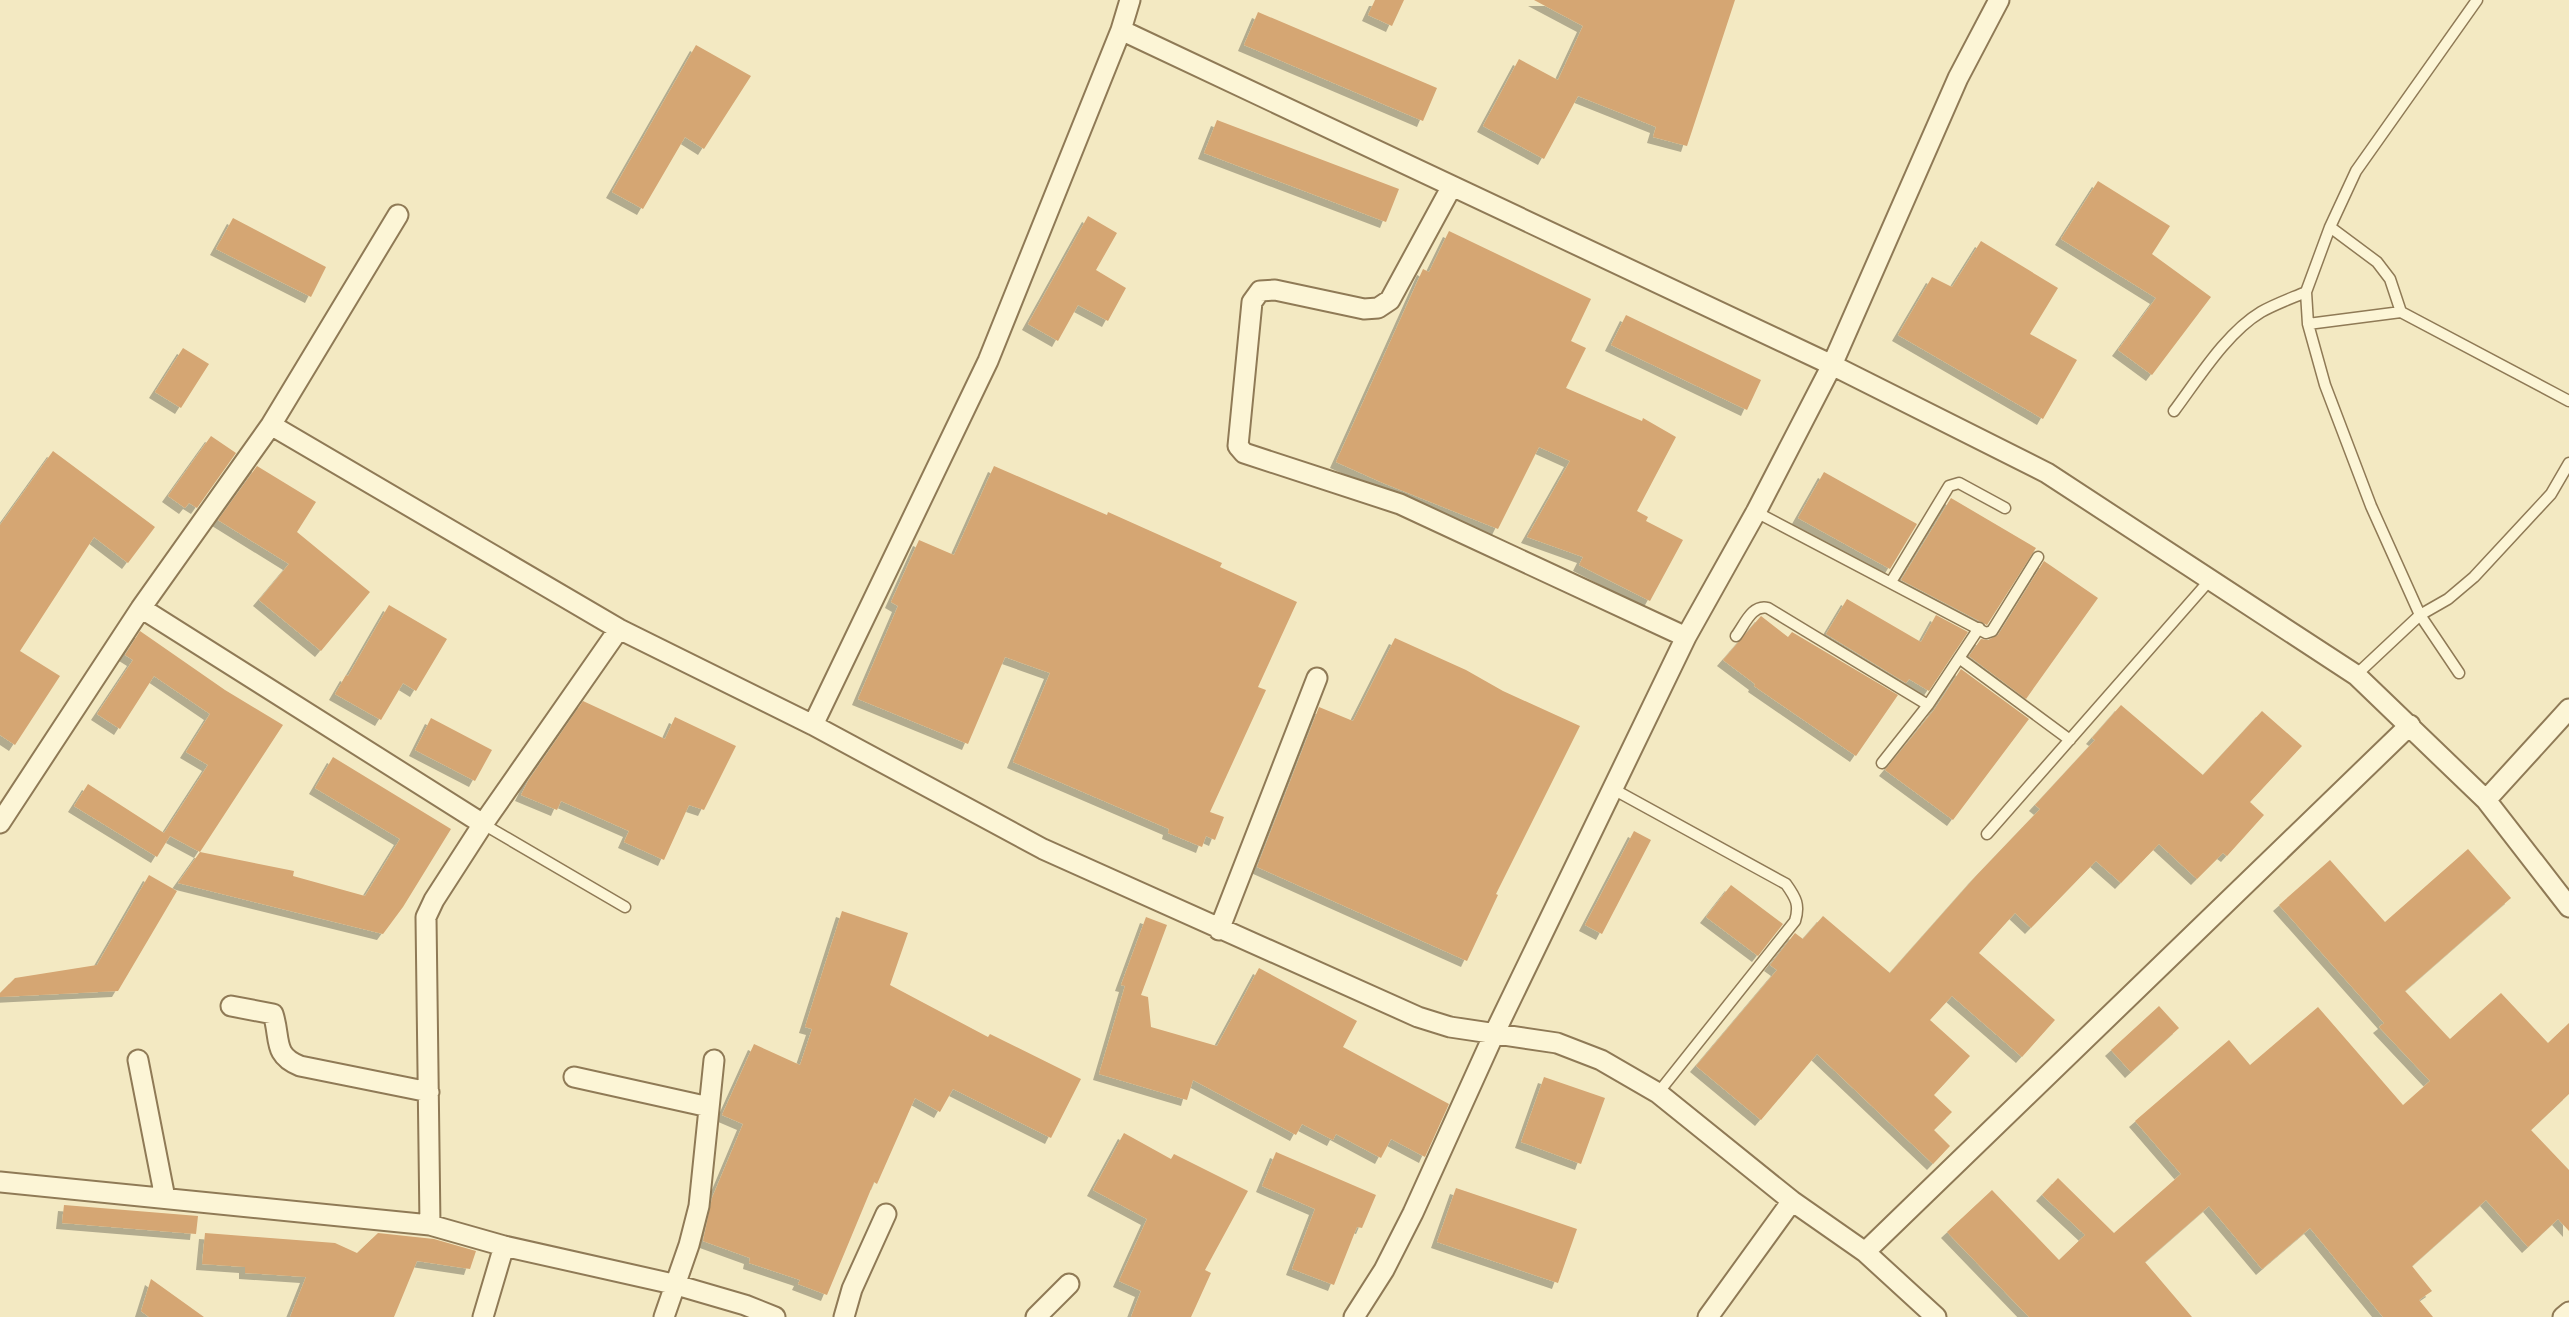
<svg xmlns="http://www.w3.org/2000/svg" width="2569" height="1317" viewBox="0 0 2569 1317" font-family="'Playfair Display',serif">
	<defs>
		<filter id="shadow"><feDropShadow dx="-6" dy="6" stdDeviation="0" flood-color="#0004"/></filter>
	</defs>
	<rect width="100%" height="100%" fill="#f3e9c2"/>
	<!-- building -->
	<path fill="#d5a673" filter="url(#shadow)" d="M1375 0H1404L1392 26 1368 15Z
		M1534 0H1735L1687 146 1653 137 1656 127 1578 96 1544 159 1483 126 1519 59 1558 80 1583 26Z
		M1258 12 1437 88 1423 121 1244 45Z
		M696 45 751 76 704 149 685 137 643 209 612 192Z
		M1217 120 1399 189 1386 222 1204 153Z
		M2098 181 2170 226 2152 254 2211 297 2152 375 2118 350 2156 298 2061 239Z
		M1088 216 1117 233 1096 270 1126 288 1108 321 1078 305 1058 341 1028 324Z
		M233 218 326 267 311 297 216 249Z
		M1449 231 1591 299 1571 341 1586 348 1566 388 1642 421 1643 418 1676 437 1637 511 1648 517 1646 521 1683 540 1650 601 1579 565 1583 557 1527 537 1570 461 1539 447 1498 529 1383 483 1336 462 1423 269 1429 272Z
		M1981 241 2058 288 2030 334 2077 360 2043 419 1898 335 1932 277 1952 287Z
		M1626 315 1761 380 1747 410 1611 345Z
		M183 348 209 364 181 408 155 392Z
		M211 436 236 453 197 508 189 503 185 508 168 496Z
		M53 451 155 527 128 563 94 537 20 651 60 676 15 745 0 735V525Z
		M257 466 316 502 297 532 370 592 321 651 259 600 289 564 218 520Z
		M994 466 1107 515 1108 512 1222 563 1220 567 1297 602 1258 687 1266 690 1210 812 1224 817 1215 840 1206 836 1202 847 1168 833 1169 829 1013 762 1050 673 1005 657 968 744 858 699 898 606 891 602 919 540 954 555Z
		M1824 472 1917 524 1890 569 1798 518Z
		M1951 498 2036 548 1987 625 1901 580Z
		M2044 561 2098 598 2026 699 1969 656 1981 639 1988 640 1998 635Z
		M1847 599 1921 642 1936 615 1968 632 1929 691 1909 679 1906 683 1826 634Z
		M389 605 447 639 416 691 403 683 381 720 335 694 346 675 348 676Z
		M1761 616 1788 637 1792 632 1898 695 1856 756 1754 686 1755 684 1723 660Z
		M140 631 225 690 283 725 200 852 170 836 157 857 74 806 88 784 164 833 208 765 186 752 210 714 154 676 120 729 97 714 133 660 125 655Z
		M1395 638 1466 670 1503 691 1580 726 1496 894 1498 895 1467 961 1257 867 1319 707 1353 721Z
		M1961 669 2029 719 1953 820 1885 770 1934 710Z
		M583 701 665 739 675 717 736 746 704 810 689 805 664 860 624 842 629 831 561 801 557 810 521 795 528 781Z
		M2121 705 2203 775 2262 711 2302 746 2250 802 2264 815 2227 856 2223 853 2197 879 2159 844 2121 883 2096 861 2031 928 2015 913 1979 953 2055 1020 2022 1057 1952 996 1930 1020 1970 1056 1934 1095 1952 1112 1934 1130 1950 1146 1933 1164 1817 1054 1761 1120 1696 1066 1777 970 1770 965 1795 933 1803 939 1823 916 1890 973 1976 876 2040 809 2035 805 2095 740 2092 738Z
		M431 718 492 750 475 781 415 750Z
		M333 757 451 829 403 907 383 934 178 883 200 852 294 871 293 876 365 896 400 839 315 788Z
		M1634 831 1651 840 1602 934 1585 925Z
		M2468 849 2511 898 2405 991 2450 1039 2501 993 2548 1043 2569 1023V1094L2531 1130 2569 1170V1231L2558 1219 2528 1247 2486 1200 2412 1266 2432 1291 2419 1300 2433 1317H2383L2310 1228 2262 1269 2209 1206 2145 1262 2192 1317H2029L1947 1232 1992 1190 2059 1260 2085 1235 2042 1195 2058 1178 2114 1233 2181 1174 2135 1121 2229 1040 2250 1065 2318 1007 2403 1105 2430 1081 2379 1027 2384 1023 2279 905 2330 860 2385 922Z
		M149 875 177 891 118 991 0 997V993L15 978 97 965Z
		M1731 885 1783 924 1758 956 1706 917Z
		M842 911 908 933 890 985 988 1037 990 1034 1081 1079 1051 1138 953 1089 940 1112 915 1098 877 1184 874 1182 827 1295 798 1284 800 1280 749 1263 750 1258 703 1241 712 1198 743 1124 722 1115 754 1044 800 1065 812 1029 805 1027Z
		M1146 917 1167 925 1141 995 1148 997 1151 1027 1217 1046 1259 968 1357 1021 1343 1047 1449 1104 1425 1157 1391 1139 1381 1158 1336 1134 1333 1140 1302 1124 1296 1135 1193 1080 1187 1100 1099 1074 1125 986 1121 985Z
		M2159 1006 2179 1028 2131 1072 2111 1050Z
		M1544 1077 1605 1098 1581 1164 1521 1142Z
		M1124 1133 1171 1159 1174 1154 1248 1191 1205 1270 1211 1273 1191 1317H1131L1141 1291 1119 1281 1147 1219 1093 1190Z
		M1276 1152 1376 1195 1362 1228 1357 1227 1334 1285 1292 1269 1315 1209 1262 1186Z
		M1456 1188 1577 1229 1558 1283 1437 1242Z
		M64 1205 198 1216 196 1234 62 1223Z
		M205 1233 335 1243 357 1253 378 1233 434 1239 476 1251 470 1269 417 1261 394 1317H290L306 1277 245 1273V1267L202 1264Z
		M151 1279 204 1317H149L141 1311Z"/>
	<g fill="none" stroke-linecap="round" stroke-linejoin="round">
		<!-- service casing -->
		<g stroke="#8f7a56" stroke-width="13">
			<path id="service" d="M2330 227 2377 262 2390 279 2401 312
				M2308 324 2401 312 2569 401
				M2174 411C2198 379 2226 333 2261 312 2275 304 2292 298 2306 292
				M1756 512 1986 633 1992 631 2038 557
				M1891 582 1949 486 1959 483 2005 508
				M1736 636C1745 624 1752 604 1768 608L1928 705
				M1959 658 2070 740
				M2459 673 2420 615 2371 506 2325 385 2308 324 2306 292 2330 227 2356 171 2477 0
				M2356 675 2420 615 2448 599 2474 577 2551 494 2569 463
				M1882 763 1928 705 1979 628
				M1613 789 1786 884C1796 898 1800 905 1795 921L1658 1093
				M483 824 625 907
				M1987 834 2209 581"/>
		</g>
		<!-- minor casing -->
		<g stroke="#8f7a56" stroke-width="23">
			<path id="minor" d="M1121 30 1832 365 1958 78 1999 0
				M1452 186 1390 300 1378 308 1364 309 1275 290 1260 291 1252 302 1238 446 1244 453 1400 504 1686 637
				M271 425 619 629 813 725 1043 849 1418 1017 1450 1027 1557 1043 1601 1060 1658 1093 1792 1201 1865 1252 1936 1317
				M141 608 483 824
				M813 725 988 361 1121 30 1130 0
				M2486 800 2569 709
				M0 823 141 608 271 425 398 215
				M1219 930 1317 678
				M231 1006 273 1014C281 1038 272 1055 300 1066L429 1092
				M138 1060 165 1198
				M574 1077 709 1107
				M0 1182 430 1225 504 1246 673 1284 745 1305 775 1317
				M430 1225 426 917 434 900 483 824 619 629
				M1865 1252 2410 725
				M483 1317 504 1246
				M664 1317 689 1245 699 1206 714 1060
				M844 1317 852 1289 886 1214
				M1036 1317 1069 1284
				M1354 1317 1384 1270 1413 1213 1495 1032 1686 637 1756 512 1832 365 2047 473 2356 675 2486 800 2569 907
				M1708 1317 1792 1201
				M2563 1317 2569 1312"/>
		</g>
		<!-- service -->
		<use href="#service" stroke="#fcf5d6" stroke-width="10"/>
		<!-- minor -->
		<use href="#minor" stroke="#fcf5d6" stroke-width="19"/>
	</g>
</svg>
